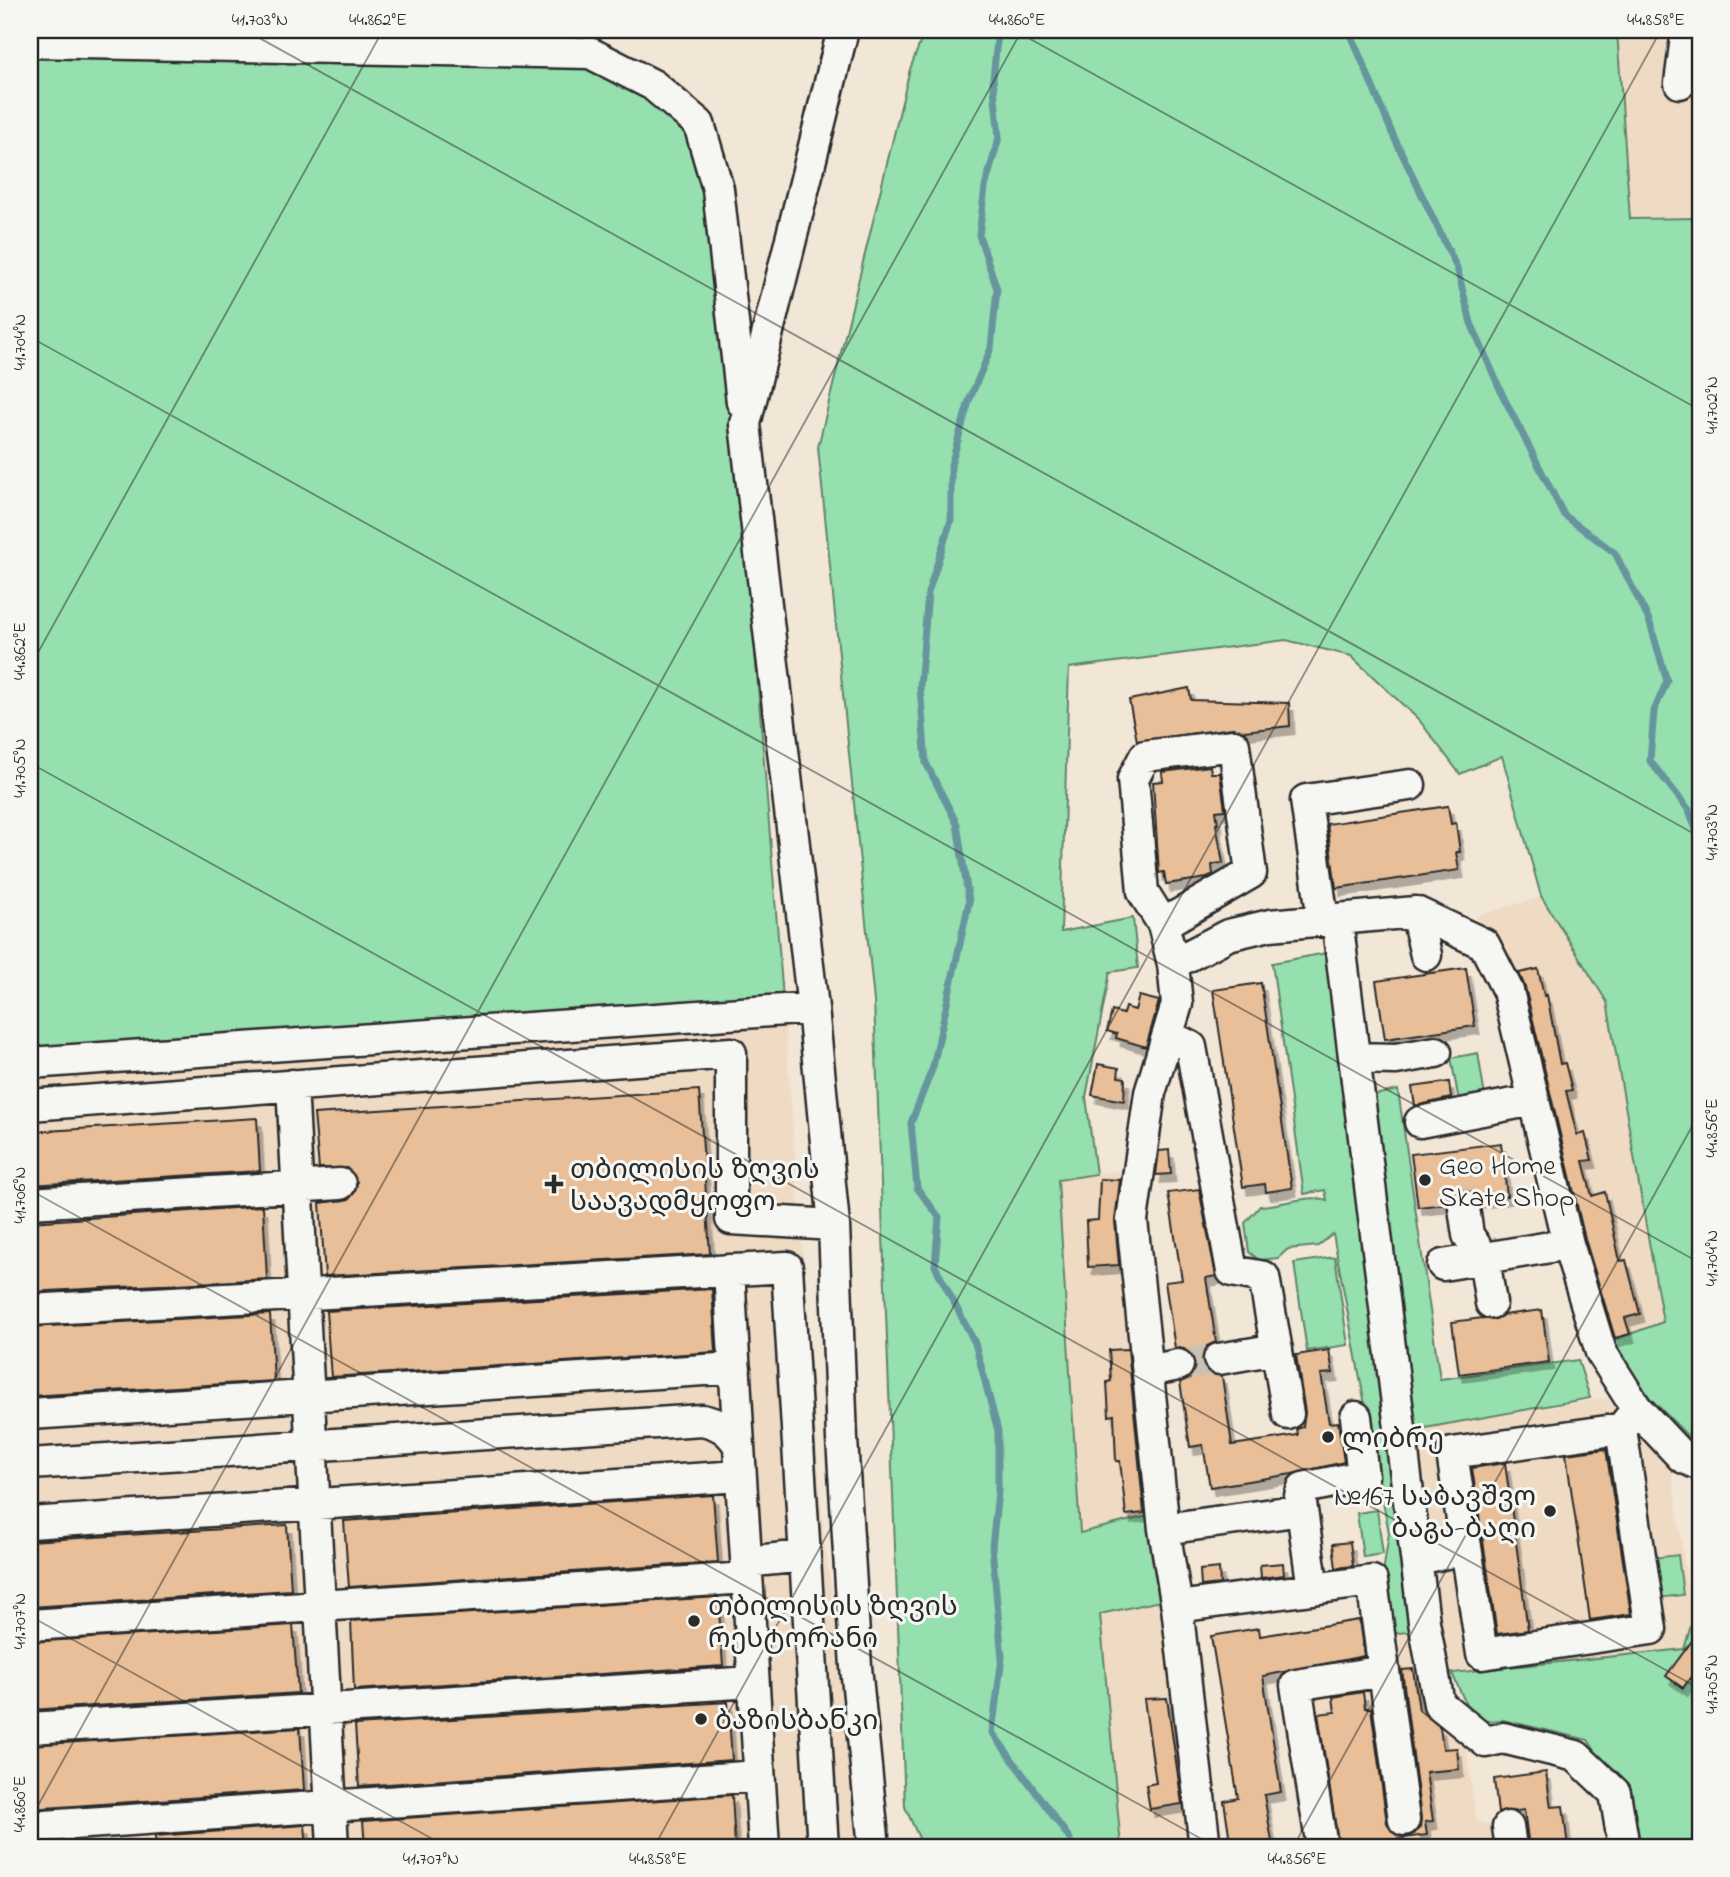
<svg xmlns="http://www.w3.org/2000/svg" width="1730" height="1877" viewBox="0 0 1730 1877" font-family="'Indie Flower','Noto Sans Georgian',sans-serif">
	<defs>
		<filter id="shadow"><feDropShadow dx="4.5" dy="8" stdDeviation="0" flood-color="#0004"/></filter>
	</defs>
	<rect width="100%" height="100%" fill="#f2e6d7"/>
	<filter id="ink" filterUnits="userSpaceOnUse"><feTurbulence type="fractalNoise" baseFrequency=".0143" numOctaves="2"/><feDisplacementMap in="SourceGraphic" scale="14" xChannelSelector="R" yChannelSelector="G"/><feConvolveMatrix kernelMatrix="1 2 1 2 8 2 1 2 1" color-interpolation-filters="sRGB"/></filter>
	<g filter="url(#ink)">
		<!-- built -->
		<path fill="#efdac4" d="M1617 30H1700V218L1630 219Z
			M1541 897 1607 1002 1663 1323 1608 1342 1513 980 1476 916Z
			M784 1011 824 1542 874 1847H30V1063Z
			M1123 1170 1127 1283 1151 1515 1080 1533 1058 1179Z
			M1606 1398 1671 1465 1692 1622 1685 1649 1452 1673 1438 1629 1414 1430Z
			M1165 1600 1195 1847H1121L1100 1613Z
			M1413 1631 1465 1736 1476 1820 1498 1828 1501 1847H1329L1303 1688 1389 1673 1386 1635Z"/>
		<!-- green -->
		<path fill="#96dfae" stroke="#60856c" stroke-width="2" d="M925 30H1617L1630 219 1700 218V1441L1697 1445 1642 1390 1608 1342 1663 1322 1607 1002 1541 896 1502 756 1460 774 1419 720 1351 656 1286 640 1069 668 1061 932 1133 918 1138 968 1110 972 1086 1097 1096 1174 1058 1180 1080 1533 1151 1515 1165 1600 1100 1614 1121 1847H923L905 1807 874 1001 818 447 910 69Z
			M30 42 590 53 699 124 718 189 784 1011 30 1063Z
			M1332 952 1413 1631 1386 1635 1382 1580 1389 1533 1333 1234 1318 1246 1288 1249 1278 1258 1259 1260 1249 1252 1245 1223 1260 1206C1281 1205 1312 1194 1327 1200L1325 1190 1304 1194 1272 963Z
			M1478 1053 1485 1097 1459 1101 1451 1058Z
			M1398 1090 1440 1379 1578 1360 1590 1398 1414 1430 1374 1095Z
			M1335 1257 1348 1345 1307 1351 1294 1263Z
			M1377 1510 1383 1554 1363 1557 1357 1513Z
			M1678 1555 1683 1595 1658 1598 1653 1558Z
			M1700 1618V1847H1634L1619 1787 1588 1740 1503 1720 1474 1722 1452 1673 1684 1649 1692 1622Z"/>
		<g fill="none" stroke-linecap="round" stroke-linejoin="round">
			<!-- stream -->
			<path stroke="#66959e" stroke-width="7" d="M998 30 993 79 999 137 985 187 979 235 997 289 991 348 969 401 951 465V520L928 593 920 687 926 763 957 824 969 902 933 1067 911 1123 917 1188 939 1217 935 1266 975 1343 998 1431V1492L992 1547 1002 1658 992 1732 1070 1839
				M1349 30 1392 133 1457 268 1471 323 1503 396 1564 515 1615 553 1649 620 1667 681 1654 711 1650 761 1689 810 1700 840"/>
		</g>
		<!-- building -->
		<path fill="#e8bf98" stroke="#2b2b2b" stroke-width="2" filter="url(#shadow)" d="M1189 688 1191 700 1289 703 1290 726 1244 731 1232 728 1137 741 1129 700Z
			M1210 766 1211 773H1220L1225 810 1216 811 1218 824H1216L1223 863 1212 865 1213 875 1207 878 1166 884 1164 872 1159 873 1153 782 1163 781 1162 772Z
			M1448 806 1451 824 1456 823 1460 852H1456L1459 870 1336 888 1327 824Z
			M1466 968 1475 1026 1385 1039 1376 981Z
			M1538 969 1544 996 1547 995 1560 1064 1565 1063 1572 1090 1566 1091 1577 1135 1585 1133 1592 1160 1583 1161 1592 1196 1605 1192 1620 1261 1626 1260 1640 1314 1625 1318 1630 1334 1615 1338 1585 1239 1525 987 1519 973Z
			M1261 983 1292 1188 1266 1192 1265 1184 1243 1187 1213 990Z
			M1139 996 1159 1001 1146 1047 1116 1038 1117 1034 1107 1031 1112 1011 1123 1014 1125 1007 1135 1010Z
			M1098 1064 1119 1068 1118 1077 1125 1078 1124 1101 1092 1095Z
			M1449 1082 1451 1098 1415 1106 1412 1087Z
			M699 1090 710 1254 325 1276 320 1203 349 1199 355 1192 357 1182 347 1168H319L314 1114Z
			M257 1118 260 1171 30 1185V1132Z
			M1501 1143 1507 1196 1479 1200 1471 1192 1462 1191 1453 1195 1447 1204 1418 1207 1411 1154Z
			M1169 1150 1171 1174 1156 1175 1159 1151Z
			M1100 1179 1120 1180 1115 1221 1119 1265 1088 1267 1086 1221 1098 1220Z
			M1199 1189 1216 1276 1206 1278 1216 1342 1207 1346 1202 1361 1206 1371 1222 1376 1232 1445 1298 1435 1297 1429 1303 1427 1305 1412 1296 1355 1329 1350 1333 1373 1321 1374 1329 1423 1338 1422 1344 1462 1292 1474 1210 1487 1203 1445 1190 1447 1180 1382 1190 1378 1195 1361 1184 1349 1175 1348 1165 1282 1182 1280 1168 1193Z
			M263 1206 267 1279 30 1292V1222Z
			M712 1289 716 1352 331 1377 326 1311Z
			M1542 1310 1549 1362 1459 1374 1452 1322 1482 1318 1493 1320 1503 1315Z
			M270 1314 274 1381 30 1396V1327Z
			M1128 1349 1144 1513 1126 1515 1120 1461H1116L1114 1415 1109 1416 1107 1382 1111 1381 1109 1350Z
			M1606 1449 1631 1614 1590 1620 1566 1454Z
			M1505 1463 1528 1630 1497 1634 1472 1468Z
			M713 1495 718 1562 349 1587 344 1521Z
			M287 1525 291 1590 30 1607V1541Z
			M1350 1542 1353 1566 1336 1568 1333 1544Z
			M1283 1563 1284 1575 1261 1578 1260 1565Z
			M1219 1568 1220 1584 1201 1586 1200 1570Z
			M718 1597 723 1666 354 1690 351 1621Z
			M1359 1620 1364 1656 1263 1676 1281 1792 1264 1795 1273 1847H1231L1224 1801 1238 1798 1211 1636 1259 1628 1260 1636Z
			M293 1625 298 1693 30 1710V1642Z
			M1700 1630V1664L1683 1688 1666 1676Z
			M1413 1669 1419 1710 1440 1727 1443 1749 1457 1748 1459 1769 1426 1772 1433 1821 1425 1822 1427 1835 1397 1839 1398 1847H1339L1318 1714 1335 1712 1333 1697 1363 1692 1365 1708H1371L1387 1823 1398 1836 1414 1834 1420 1827 1421 1818 1402 1670Z
			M1167 1698 1182 1804 1150 1809 1146 1785 1156 1783 1144 1699Z
			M728 1702 732 1760 359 1786 355 1725Z
			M300 1728 304 1790 30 1809V1745Z
			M1546 1772 1551 1807 1563 1806 1568 1847H1529L1524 1810 1498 1813 1494 1779Z
			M732 1795 735 1847H365L363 1821Z
			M305 1825 307 1847H156L155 1836Z"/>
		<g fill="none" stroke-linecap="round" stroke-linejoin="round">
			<!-- minor-tunnel -->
			<path stroke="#cac1b5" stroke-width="30" stroke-dasharray="30 15" stroke-linecap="butt" d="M1178 1365 1219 1359"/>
			<!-- minor casing -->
			<g stroke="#2b2b2b" stroke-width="35">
				<path id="minor" d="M843 30 745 424 813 1008 834 1225 842 1439 856 1667 874 1847
					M30 42 590 53 653 85 699 124 718 189 742 402
					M1680 83 1687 30
					M1416 912 1426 955
					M1337 919 1424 1622 1439 1704 1486 1742 1503 1738 1576 1756 1615 1793 1624 1847
					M1323 920 1306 800 1410 785
					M1163 924 1251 873 1234 745 1145 756 1133 779 1143 892 1163 924 1173 964
					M1169 1036 1191 1047 1232 1271 1264 1277 1288 1414
					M1355 1058 1396 1059 1436 1052
					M30 1063 813 1008
					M292 1085 333 1847
					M30 1105 731 1053V1219L834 1225
					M1420 1122 1534 1100
					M30 1203 340 1184
					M1464 1208 1468 1235 1484 1258 1491 1303
					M1443 1265 1568 1244
					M729 1270 739 1446
					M30 1310 787 1267 823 1847
					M1219 1359 1277 1349
					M1148 1371 1178 1365
					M30 1414 735 1368
					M1621 1429 1651 1629 1482 1654 1452 1453 1621 1429 1637 1409
					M30 1464 702 1420C720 1424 730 1430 739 1446L764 1847
					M1302 1510 1300 1496 1303 1488 1363 1476 1356 1417
					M30 1523 740 1476
					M1164 1529 1302 1510 1313 1589
					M1417 1559 1466 1549
					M746 1562 804 1556
					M1177 1607 1372 1581 1384 1671
					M30 1625 747 1578
					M30 1728 753 1682
					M30 1827 759 1776
					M1508 1827 1511 1847
					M1205 1847 1177 1607 1164 1529 1132 1220 1150 1093 1177 1004 1173 964 1228 935 1270 925 1416 912 1484 944 1508 991 1568 1244 1601 1352 1637 1409 1682 1457 1700 1465
					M1322 1847 1296 1685 1384 1671 1404 1820"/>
			</g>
			<!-- minor -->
			<use href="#minor" stroke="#f6f6f2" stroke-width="30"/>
		</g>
	</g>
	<!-- ticks -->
	<path fill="none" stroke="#2b2b2b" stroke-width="2" stroke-opacity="0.45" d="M245 30 1700 837M1014 30 1700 410M30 337 1700 1263M30 667 383 30M30 763 1700 1689M30 1190 1216 1847M30 1616 447 1847M30 1820 1022 30M654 1847 1661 30M1293 1847 1700 1112"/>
	<!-- markers -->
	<g fill="#2b2b2b" stroke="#f6f6f2" stroke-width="2.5">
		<circle cx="1425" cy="1180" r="7"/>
		<path d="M550.5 1173.5h7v7h7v7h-7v7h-7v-7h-7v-7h7z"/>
		<circle cx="1328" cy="1437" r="7"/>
		<circle cx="1550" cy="1511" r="7"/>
		<circle cx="694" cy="1621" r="7"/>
		<circle cx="701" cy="1719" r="7"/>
	</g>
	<g text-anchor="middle" stroke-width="6" stroke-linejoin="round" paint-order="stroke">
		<!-- poi labels -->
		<g font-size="28" fill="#2b2b2b" stroke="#f6f6f2" text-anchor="start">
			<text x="1439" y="1174">Geo Home<tspan x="1439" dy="32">Skate Shop</tspan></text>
			<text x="570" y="1178">თბილისის ზღვის<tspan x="570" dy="32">საავადმყოფო</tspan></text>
			<text x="1342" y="1447">ლიბრე</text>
			<text x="1536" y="1505" text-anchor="end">№167 საბავშვო<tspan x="1536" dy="32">ბაგა-ბაღი</tspan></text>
			<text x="708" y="1615">თბილისის ზღვის<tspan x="708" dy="32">რესტორანი</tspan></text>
			<text x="715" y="1729">ბაზისბანკი</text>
		</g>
	</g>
	<!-- margin -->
	<rect width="1730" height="1877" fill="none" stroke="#f6f6f2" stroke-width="77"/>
	<rect x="38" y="38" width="1654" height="1801" fill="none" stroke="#2b2b2b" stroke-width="2.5"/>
	<g font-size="18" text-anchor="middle" fill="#2b2b2b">
		<text x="260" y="25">41.703°N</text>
		<text x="378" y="25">44.862°E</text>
		<text x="1017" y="25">44.860°E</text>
		<text x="1656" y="25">44.858°E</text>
		<text transform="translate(19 342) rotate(-90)" y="6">41.704°N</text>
		<text transform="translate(1711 405) rotate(-90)" y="6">41.702°N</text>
		<text transform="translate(19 651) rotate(-90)" y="6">44.862°E</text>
		<text transform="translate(19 768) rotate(-90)" y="6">41.705°N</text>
		<text transform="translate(1711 832) rotate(-90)" y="6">41.703°N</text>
		<text transform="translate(1711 1128) rotate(-90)" y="6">44.856°E</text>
		<text transform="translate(19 1195) rotate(-90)" y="6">41.706°N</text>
		<text transform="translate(1711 1258) rotate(-90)" y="6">41.704°N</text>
		<text transform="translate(19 1621) rotate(-90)" y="6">41.707°N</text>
		<text transform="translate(1711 1684) rotate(-90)" y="6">41.705°N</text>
		<text transform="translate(19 1804) rotate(-90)" y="6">44.860°E</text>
		<text x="431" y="1864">41.707°N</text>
		<text x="658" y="1864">44.858°E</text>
		<text x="1297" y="1864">44.856°E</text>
	</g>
</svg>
